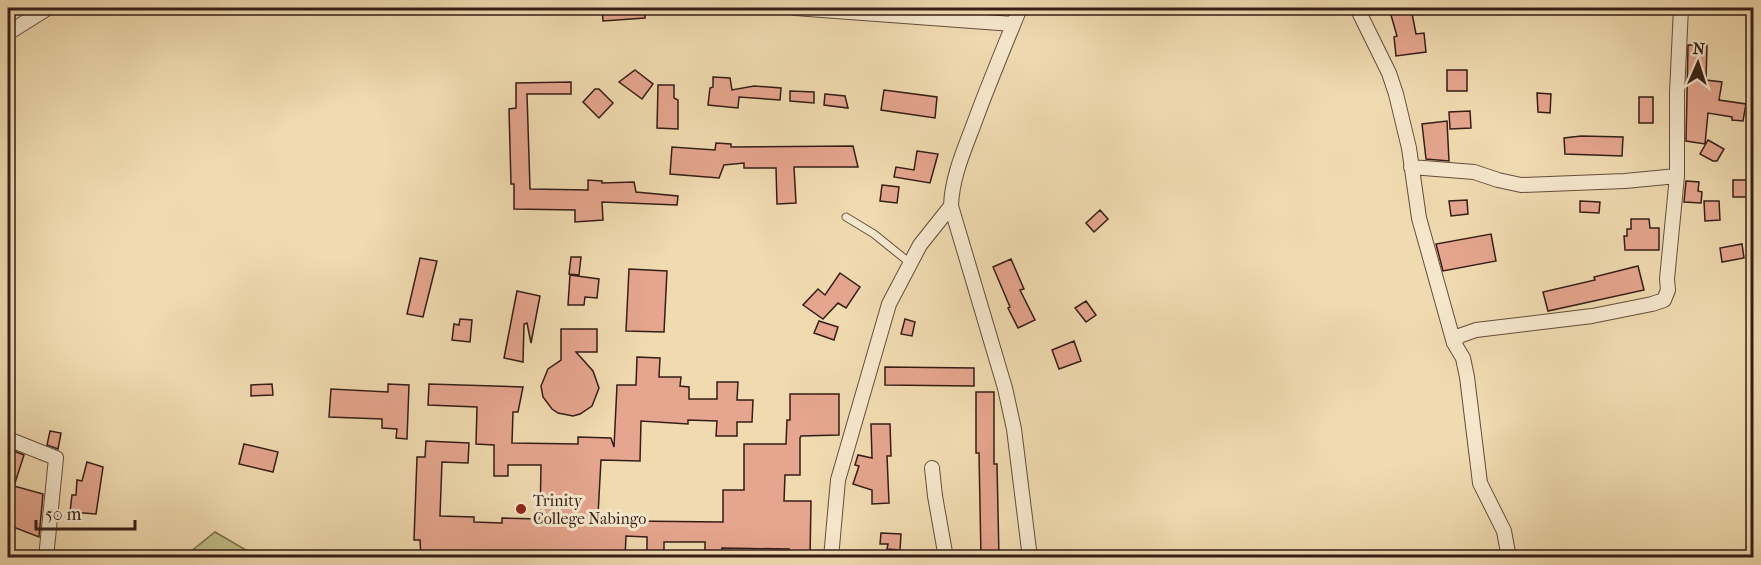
<svg xmlns="http://www.w3.org/2000/svg" width="1761" height="565" viewBox="0 0 1761 565" font-family="'IM FELL French Canon',serif">
	<rect width="100%" height="100%" fill="#f0dab0"/>
	<filter id="stains"><feTurbulence type="fractalNoise" baseFrequency=".00333" numOctaves="4"/><feColorMatrix values="0 0 0 0 .2 0 0 0 0 .09 0 0 0 0 .02 0 0 0 .5 -.17"/></filter>
	<radialGradient id="worn" r=".72"><stop offset=".6" stop-color="#630" stop-opacity="0"/><stop offset="1" stop-color="#630" stop-opacity=".3"/></radialGradient>
	<!-- green -->
	<path fill="#c2bd86" stroke="#7c6e4e" stroke-width="1.5" d="M215 532 258 557H184Z"/>
	<!-- building -->
	<path fill="#e5a58e" stroke="#351e16" stroke-width="1.5" d="M602 8H641L645 10V18L603 21Z
		M1389 8H1411L1416 34 1424 33 1426 52 1396 56 1394 37 1397 36Z
		M1688 45H1707L1706 80 1722 82 1719 100 1746 104 1743 121 1732 120V117L1708 113 1705 144 1686 141Z
		M635 70 653 84 642 99 619 82Z
		M1447 70H1467V91H1447Z
		M713 77 730 78 732 90 754 86 781 88 780 100 739 97 738 108 708 105 710 88 713 87Z
		M571 82V94H527L530 189 588 190V180L602 181V183L634 182 636 192 678 196 677 205 602 202 603 220 575 222V210L514 209V184H511L509 109 516 108V83Z
		M658 85H674V98L678 100V129L657 128Z
		M595 89H599L613 103 599 118 583 102Z
		M884 90 937 97 935 118 881 110Z
		M790 91 814 92V103L790 101Z
		M1537 93 1551 94 1550 113 1538 112Z
		M825 94 845 96 848 108 824 105Z
		M1639 97H1653V123H1639Z
		M1470 111 1471 128 1450 129 1449 112Z
		M1447 121 1449 161 1426 159 1422 124Z
		M1581 136 1623 137 1622 156 1565 154 1564 138Z
		M1708 140 1724 149 1717 161H1713L1700 154Z
		M716 143 731 144V147L853 146 858 167H794L796 203 777 204 776 168H744V163L724 165 719 178 670 174 672 147 715 150Z
		M917 151 938 154 930 183 894 177 896 167 914 170Z
		M1733 180H1750V197H1733Z
		M1686 181 1699 182 1698 191 1702 192 1701 203 1684 202Z
		M882 185 899 187 897 203 880 201Z
		M1467 200 1468 214 1451 216 1449 201Z
		M1580 201 1600 202 1599 213 1580 212Z
		M1704 201H1719L1720 220 1705 221Z
		M1100 210 1108 219 1094 232 1086 223Z
		M1631 219H1649L1650 228H1659V250H1625L1624 236H1627V229H1631Z
		M1491 234 1496 261 1443 271 1436 244Z
		M1742 244 1744 258 1722 262 1720 248Z
		M571 257H581L579 275 569 274Z
		M420 258 437 261 423 317 407 314Z
		M1011 259 1024 289 1020 290 1035 320 1018 328 1008 308 1010 307 993 267Z
		M1638 266 1644 290 1548 311 1543 292 1595 280 1594 277Z
		M629 269 667 271 664 332 626 331Z
		M840 273 860 287 846 308 838 303 823 319 803 305 818 289 825 295Z
		M570 275 599 279 597 298 585 297 584 305H568Z
		M517 291 540 296 531 343 527 323 524 324 523 362 504 358Z
		M1086 301 1096 315 1086 322 1075 308Z
		M460 319 472 320 470 342 452 340 454 324 459 325Z
		M905 319 915 322 912 336 901 334Z
		M819 321 838 327 834 340 814 333Z
		M561 329H597V352H576L593 371 599 388 592 406 580 414 573 416 558 413 552 409 543 397 541 386 548 369 561 360Z
		M1074 341 1081 361 1059 369 1052 350Z
		M637 357 660 358 659 377H681L680 386 689 387V399H717V382H738L737 400H753L752 422H737V436H716L717 421 688 420V424L641 421 640 461 601 460 598 515 629 516V521L723 522V490H744V444H786L787 420H790V394H839V435L801 436 800 438V475H785L784 501H811L810 558H788L789 549 722 548V558H705V542H664V558H647V537L626 536 625 558H421L420 540H414L417 457H425L426 441 469 443 468 463 442 462 440 516 474 517V522L502 523V518L540 519 541 465H508V476H494V445L476 444 477 407 428 405 429 384 523 387 518 412H513L512 443 578 444V437L611 438 614 447 617 385H636Z
		M885 367 974 368V386L885 385Z
		M272 384 273 395 251 396V385Z
		M388 384 409 385 407 439 396 438 397 429 382 428V419L329 417 331 389 388 392Z
		M976 392H994V464H997L999 558H981L979 453H976Z
		M871 424H890L891 456H887L889 503 872 504V490L853 484 859 466 855 465 858 455 872 458Z
		M50 431 61 433 58 449 47 445Z
		M244 444 278 452 273 472 239 464Z
		M9 449 24 455 14 486 43 494 39 537 8 525Z
		M87 462 103 467 96 514 70 512 72 495H76L77 480 82 481Z
		M881 533 901 534 900 550 887 549 888 544H880Z"/>
	<g fill="none" stroke-linecap="round" stroke-linejoin="round">
		<!-- service casing -->
		<g stroke="#644d3c" stroke-width="9">
			<path id="service" d="M846 217 874 234 910 263"/>
		</g>
		<!-- minor casing -->
		<g stroke="#644d3c" stroke-width="16">
			<path id="minor" d="M795 8 1013 24
				M1020 8C1005 45 989 83 975 121 965 148 952 176 951 206L1005 388 1014 429 1030 558
				M1357 8 1389 73 1396 94 1409 148 1419 218 1454 343 1463 358 1467 377 1480 483 1504 531 1509 558
				M8 33 48 8
				M1411 167 1474 172 1498 180 1521 185 1625 181 1677 176
				M1454 343 1459 336 1476 330 1592 316 1652 304 1664 300 1668 290 1667 279 1677 176V93L1681 8
				M8 439 56 458 46 558
				M932 468 935 496 946 558
				M831 558 838 480 889 304 920 245 951 206"/>
		</g>
		<!-- service -->
		<use href="#service" stroke="#f5e7cc" stroke-width="7"/>
		<!-- minor -->
		<use href="#minor" stroke="#f5e7cc" stroke-width="14"/>
	</g>
	<!-- markers -->
	<circle fill="#8f2418" stroke="#f5e7cc" stroke-width="2" cx="521" cy="509" r="6"/>
	<g text-anchor="middle" stroke-width="6" stroke-linejoin="round" paint-order="stroke">
		<!-- poi labels -->
		<g font-size="16" fill="#351e16" stroke="#f5e7cc" text-anchor="start">
			<text x="533" y="506">Trinity<tspan x="533" dy="18">College Nabingo</tspan></text>
		</g>
	</g>
	<!-- margin -->
	<rect width="1761" height="565" fill="none" stroke="#f0dab0" stroke-width="30"/>
	<rect x="9" y="9" width="1743" height="547" fill="none" stroke="#351e16" stroke-width="3"/>
	<rect x="15" y="15" width="1731" height="535" fill="none" stroke="#351e16" stroke-width="1.5"/>
	<!-- north arrow -->
	<g transform="translate(1698 63) rotate(3)" stroke="#f5e7cc" stroke-width="4.5" paint-order="stroke">
	<path d="M0-4.5L10 22L0 15L-10 22Z" fill="#351e16"/>
	<text y="-9" font-size="16" font-weight="bold" text-anchor="middle" fill="#351e16">N</text>
	</g>
	<!-- scale -->
	<path d="M36 520v9h99v-9" fill="none" stroke="#351e16" stroke-width="3"/>
	<text x="45" y="520" font-size="18" fill="#351e16" stroke="#f5e7cc" stroke-width="4.5" paint-order="stroke">50 m</text>
	<rect width="100%" height="100%" filter="url(#stains)"/>
	<rect width="100%" height="100%" fill="url(#worn)"/>
</svg>
